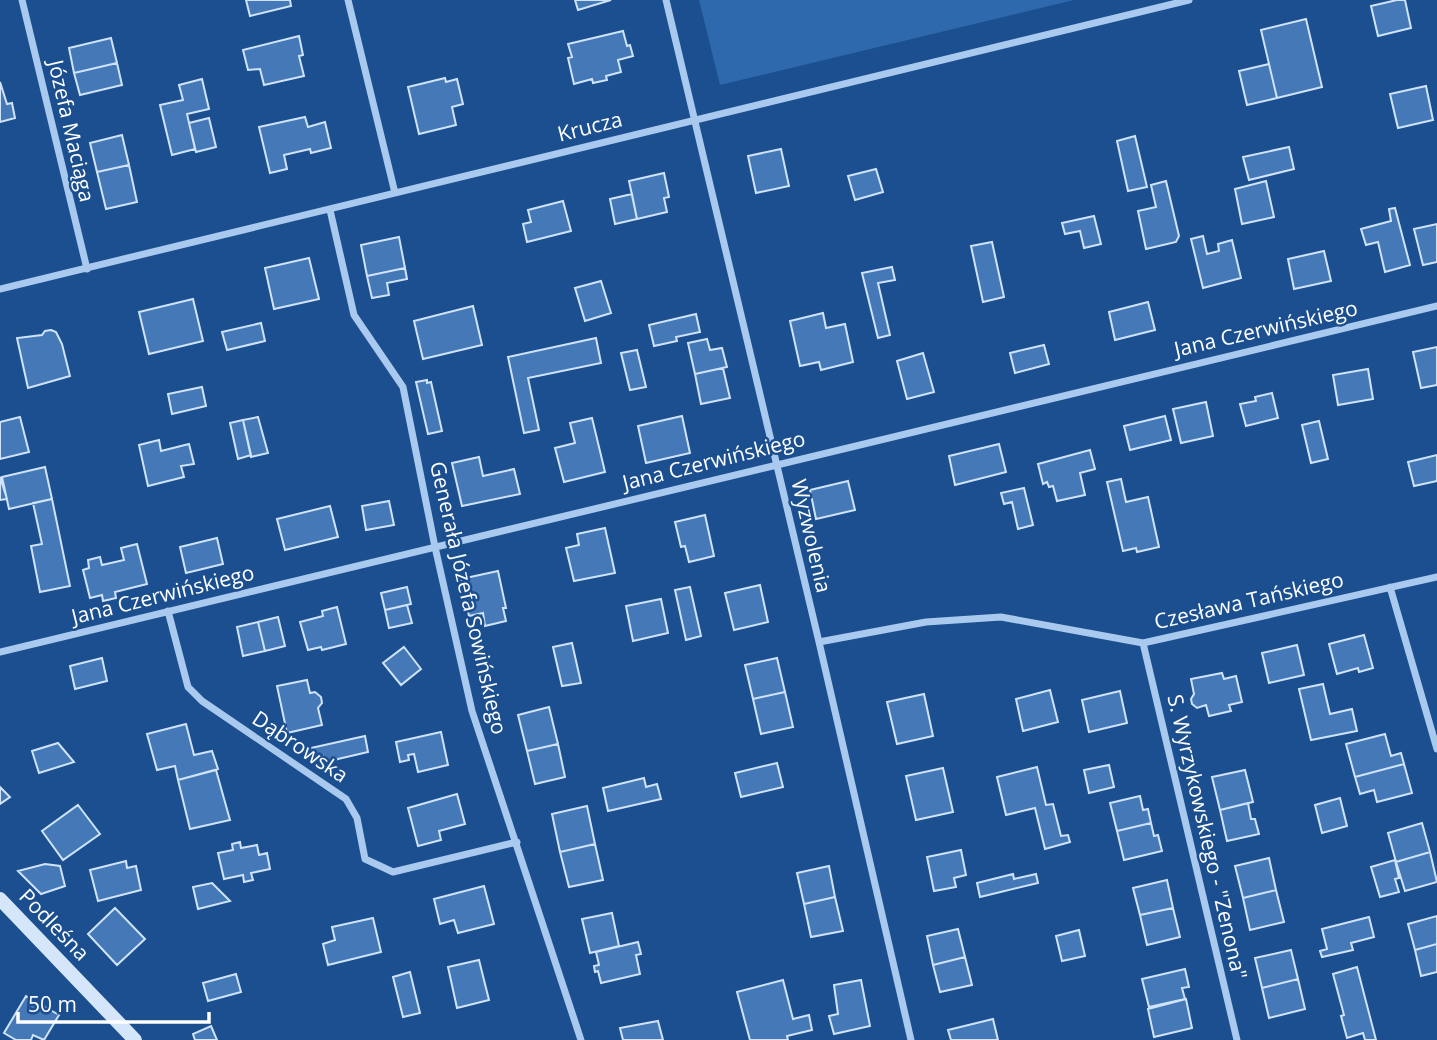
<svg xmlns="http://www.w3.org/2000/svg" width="1437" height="1040" viewBox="0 0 1437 1040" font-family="'Open Sans',sans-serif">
	<rect width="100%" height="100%" fill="#1b4f8f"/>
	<!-- green -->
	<path fill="#2e69ad" d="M699 0H1074L720 85Z"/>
	<!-- building -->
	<path fill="#4478b7" stroke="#cfe3fa" stroke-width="2" d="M246 0H290L291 6 250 16Z
		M575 0H611L578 10Z
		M1397 0H1405L1411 28 1378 36 1371 6Z
		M1306 19 1322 87 1277 98 1261 30Z
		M623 31 627 46 630 45 633 56 618 60 621 72 606 76 607 80 593 83 592 79 574 84 568 58 572 57 568 44Z
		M299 36 303 55 299 56 304 76 264 85 260 69 248 70 243 50Z
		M111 38 117 63 74 73 69 48Z
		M117 63 122 85 80 95 74 73Z
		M1269 64 1277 98 1247 105 1239 71Z
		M445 78 446 82 457 79 463 104 452 107 456 125 419 134 408 87Z
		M202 79 209 109 187 114 195 149 172 155 160 105 183 100 179 85Z
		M0 82 7 104 12 103 15 118 0 122Z
		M1426 86 1433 120 1398 128 1390 94Z
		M305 117 308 127 325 122 331 148 311 153 310 149 284 155 287 169 270 173 259 127Z
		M209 118 216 147 196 152 189 123Z
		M122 135 129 165 97 172 90 143Z
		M1135 136 1147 187 1128 191 1117 141Z
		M1289 147 1294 169 1249 180 1243 157Z
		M781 149 789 186 756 193 748 156Z
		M129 165 137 202 106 209 97 172Z
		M876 169 883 192 855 200 848 176Z
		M664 173 669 197 664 198 667 212 637 219 629 181Z
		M1166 181 1179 236 1176 242 1146 249 1138 211 1156 207 1151 185Z
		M1266 181 1274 217 1242 224 1235 189Z
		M632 194 637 219 615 224 610 199Z
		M563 201 571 231 527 242 523 224 531 222 528 210Z
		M1395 208 1410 265 1385 272 1378 242 1366 245 1361 229 1391 221 1389 209Z
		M1094 216 1101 244 1084 248 1080 231 1065 234 1062 223Z
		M1437 224V262L1423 265 1414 229Z
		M1203 236 1207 254 1219 251 1218 244 1232 240 1241 278 1203 288 1191 239Z
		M399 237 405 268 367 276 361 245Z
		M992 242 1004 297 983 302 971 246Z
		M1324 251 1331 281 1294 289 1288 259Z
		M309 258 319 299 274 309 265 268Z
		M892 267 895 280 878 283 890 335 878 338 862 273Z
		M405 268 407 279 387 283 389 295 372 298 367 276Z
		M601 281 611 313 585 321 575 288Z
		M193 299 203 341 149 354 139 312Z
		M1148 302 1155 330 1115 340 1109 312Z
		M473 306 482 345 423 359 414 321Z
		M823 313 826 328 845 324 853 362 821 370 819 362 800 366 790 321Z
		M696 314 700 332 676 337 677 341 654 346 649 325Z
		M261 323 265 341 227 350 222 332Z
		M51 330 56 332 62 344 70 376 28 388 17 338 42 335 45 331Z
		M596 338 601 363 528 378 539 430 524 433 508 357Z
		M707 339 710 350 722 348 727 367 695 374 688 343Z
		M1044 345 1049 364 1015 373 1010 353Z
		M1437 347V385L1421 388 1413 352Z
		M637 350 646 387 630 390 621 353Z
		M923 353 934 392 907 399 897 361Z
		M723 368 730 398 701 404 695 374Z
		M1368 369 1373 399 1338 405 1333 375Z
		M427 380V383L431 382 442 431 428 434 416 382Z
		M202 387 206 406 172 414 168 394Z
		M1272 393 1278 418 1246 426 1240 404 1256 401 1255 397Z
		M1206 402 1213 436 1181 443 1173 409Z
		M682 416 690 453 646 463 638 426Z
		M1165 416 1171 440 1130 450 1124 426Z
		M20 417 29 452 0 459V422Z
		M258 417 268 453 251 457 243 420Z
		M592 418 605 472 564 482 555 448 575 443 570 423Z
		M243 420 251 455 238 459 230 423Z
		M1319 421 1328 459 1311 463 1302 425Z
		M159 440 161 451 189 444 194 464 181 466 184 477 148 486 139 445Z
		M999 444 1006 472 955 485 949 456Z
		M1090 450 1095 469 1080 473 1085 495 1057 501 1053 486 1049 487 1047 482 1043 484 1038 464Z
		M1437 455V481L1414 486 1408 462Z
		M479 457 483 476 514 469 520 494 462 506 452 463Z
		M45 467 52 499 9 509 2 477Z
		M0 477 7 499 0 500Z
		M1121 479 1126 502 1148 497 1159 547 1137 552 1136 548 1123 551 1107 482Z
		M848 481 855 510 816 519 810 490Z
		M1024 488 1033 525 1018 529 1012 502 1004 504 1001 493Z
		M52 499 70 586 40 592 31 546 42 544 33 503Z
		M389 501 394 525 366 530 362 506Z
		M330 506 338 537 285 550 277 519Z
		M705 515 714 556 689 562 685 546 681 547 675 522Z
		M605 528 615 573 574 581 566 548 579 545 577 534Z
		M217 538 223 564 186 573 180 547Z
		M137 544 147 584 115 592 116 598 103 601 102 595 90 598 83 570 89 568 88 560 100 557 102 565 124 560 121 548Z
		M498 571 506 608H503L506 621 485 626 483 613 469 616 461 579Z
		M760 585 768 622 734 630 725 593Z
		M407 587 411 604 385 610 381 593Z
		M690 587 701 636 686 640 675 590Z
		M661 599 668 633 633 641 626 606Z
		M407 605 412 623 389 628 385 610Z
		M337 607 346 644 322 650 321 647 308 650 300 622 323 616 322 611Z
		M278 617 285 646 265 651 258 622Z
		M258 622 265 651 243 656 237 627Z
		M1364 635 1373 668 1359 672 1358 668 1337 674 1329 644Z
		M572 643 581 683 562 686 553 647Z
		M1297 645 1304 675 1269 683 1262 653Z
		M404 647 421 669 401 685 383 663Z
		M102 658 107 681 75 689 70 666Z
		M777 658 785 692 753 699 745 665Z
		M1222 673 1224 679 1236 676 1242 702 1229 705 1231 711 1209 716 1206 705 1197 708 1192 704 1191 699 1194 694 1191 679Z
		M307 680 310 693 315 692 321 697 322 703 318 708 322 725 287 733 277 686Z
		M1323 684 1330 714 1352 709 1357 731 1311 740 1299 689Z
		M1050 690 1058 722 1023 731 1016 699Z
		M1120 691 1127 723 1089 732 1082 700Z
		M785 692 793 727 761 734 753 699Z
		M924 694 933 736 897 744 887 702Z
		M549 707 558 744 527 751 518 715Z
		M186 724 194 755 212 751 218 769 178 780 175 766 157 770 147 734Z
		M441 732 448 765 418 772 414 754 408 755 409 760 400 762 396 742Z
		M1385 734 1391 756 1401 753 1404 764 1355 777 1346 744Z
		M365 736 368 752 325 762 323 756 314 758 311 748Z
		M58 743 74 762 39 773 32 751Z
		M558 744 565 777 535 784 527 751Z
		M777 763 783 787 741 797 735 773Z
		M1404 764 1412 793 1377 802 1374 790 1360 794 1355 777Z
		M1109 765 1114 787 1089 793 1084 770Z
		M1037 767 1046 805 1053 804 1061 836 1068 835 1070 842 1045 849 1035 808 1006 815 997 777Z
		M943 768 953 812 916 820 906 776Z
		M216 770 230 820 190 829 178 780Z
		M1245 770 1253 802 1220 810 1212 777Z
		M644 778 646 787 657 784 661 799 608 811 603 788Z
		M0 787 10 797 0 804Z
		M457 794 465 824 439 831 441 840 418 846 408 808Z
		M1140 796 1143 810 1148 809 1151 823 1117 831 1110 803Z
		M1340 798 1347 826 1322 833 1315 805Z
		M1248 803 1251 819H1255L1259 834 1227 841 1220 810Z
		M78 805 100 834 63 860 42 831Z
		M587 806 595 844 560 852 552 814Z
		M1151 823 1154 836 1158 835 1162 851 1124 860 1117 831Z
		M1422 823 1430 852 1396 862 1388 833Z
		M240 842 241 848 257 845 259 855 267 853 270 869 251 873 253 880 244 882 243 875 224 879 218 853 233 850 232 844Z
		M595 844 603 880 569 887 560 852Z
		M961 850 966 875 954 878 956 887 934 891 927 857Z
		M1430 852 1437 882 1405 891 1396 862Z
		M1269 858 1276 890 1243 898 1235 866Z
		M1395 860 1399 878 1395 879 1399 892 1380 897 1371 867Z
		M126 861 127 868 136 866 141 890 98 901 90 870Z
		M45 864 60 866 65 886 41 894 18 871Z
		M829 866 835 897 804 904 797 873Z
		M1013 874 1014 879 1036 874 1038 883 980 897 977 883Z
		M1167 880 1173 908 1140 915 1133 888Z
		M212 883 230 901 198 909 193 887Z
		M484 886 494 924 458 933 454 920 440 924 434 899Z
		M1276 890 1284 922 1250 930 1243 898Z
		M835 897 843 931 811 937 804 904Z
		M115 908 145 939 117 965 88 934Z
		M1173 908 1180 937 1147 945 1140 915Z
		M612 913 619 946 590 953 582 919Z
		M1437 916V944L1415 950 1408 924Z
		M1369 917 1374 937 1351 943 1353 950 1322 957 1320 951 1327 949 1322 929Z
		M373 918 381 952 328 965 323 944 335 940 332 927Z
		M958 929 965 957 933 965 927 936Z
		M1079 930 1085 956 1062 961 1056 936Z
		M638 942 641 954 636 955 640 974 601 983 598 971 595 972 594 966 599 965 596 952Z
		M1437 944V972L1421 976 1415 950Z
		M1291 950 1298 979 1262 988 1255 958Z
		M965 957 972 985 940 992 933 965Z
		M479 960 489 1000 457 1008 448 967Z
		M1357 967 1376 1040H1365L1363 1033 1347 1038 1341 1016 1344 1015 1333 974Z
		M1185 969 1189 987 1182 988 1185 999 1149 1007 1142 979Z
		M410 972 420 1013 403 1017 393 977Z
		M236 974 241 992 208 1001 203 983Z
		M1298 979 1305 1009 1269 1018 1262 988Z
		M783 980 793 1019 809 1015 812 1030 787 1036 788 1040H750L737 992Z
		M861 980 870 1026 834 1034 829 1016 838 1014 834 985Z
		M26 996 59 1015 44 1040 33 1035 31 1040H16L4 1033Z
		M1186 999 1192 1028 1154 1037 1148 1009Z
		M993 1019 998 1040H951L948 1030Z
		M658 1021 663 1040H623L620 1028Z
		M211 1026 217 1040H195L193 1034Z"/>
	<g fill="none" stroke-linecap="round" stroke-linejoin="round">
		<!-- street -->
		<path stroke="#a9c9ee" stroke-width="7" d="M22 0 87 269
			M348 0 395 193
			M666 0 819 642 911 1040
			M330 210 354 315 403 387 435 547 472 711 581 1040
			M0 289 1189 0
			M1390 587 1437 749
			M168 611 188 687 202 701 346 799 357 818 365 859 393 872 517 842
			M819 642 926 622 1001 617 1143 643 1437 577
			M1143 643 1237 1040
			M0 652 1437 306"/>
		<!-- secondary -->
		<path stroke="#d6e6fa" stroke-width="14" d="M0 899 135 1040"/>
	</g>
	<g text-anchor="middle" stroke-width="5" stroke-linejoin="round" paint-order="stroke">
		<!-- street labels -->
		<g font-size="21" fill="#fff" stroke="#1b4f8f">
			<text transform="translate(590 127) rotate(-14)" y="7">Krucza</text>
			<text transform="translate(71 131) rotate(77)" y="7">Józefa Maciąga</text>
			<text transform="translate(1266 329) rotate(-13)" y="7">Jana Czerwińskiego</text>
			<text transform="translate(714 461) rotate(-14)" y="7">Jana Czerwińskiego</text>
			<text transform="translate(811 536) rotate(77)" y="7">Wyzwolenia</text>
			<text transform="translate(163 595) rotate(-14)" y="7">Jana Czerwińskiego</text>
			<text transform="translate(468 598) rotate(77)" y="7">Generała Józefa Sowińskiego</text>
			<text transform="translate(1249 601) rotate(-13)" y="7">Czesława Tańskiego</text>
			<text transform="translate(300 747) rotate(34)" y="7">Dąbrowska</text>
			<text transform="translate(1207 837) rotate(77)" y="7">S. Wyrzykowskiego - "Zenona"</text>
			<text transform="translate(54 925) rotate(46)" y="7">Podleśna</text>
		</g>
	</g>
	<!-- scale -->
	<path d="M18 1012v10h191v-10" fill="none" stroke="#ffffff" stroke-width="3.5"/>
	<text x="28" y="1012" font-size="21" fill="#ffffff" stroke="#1b4f8f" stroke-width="5" paint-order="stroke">50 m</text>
</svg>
